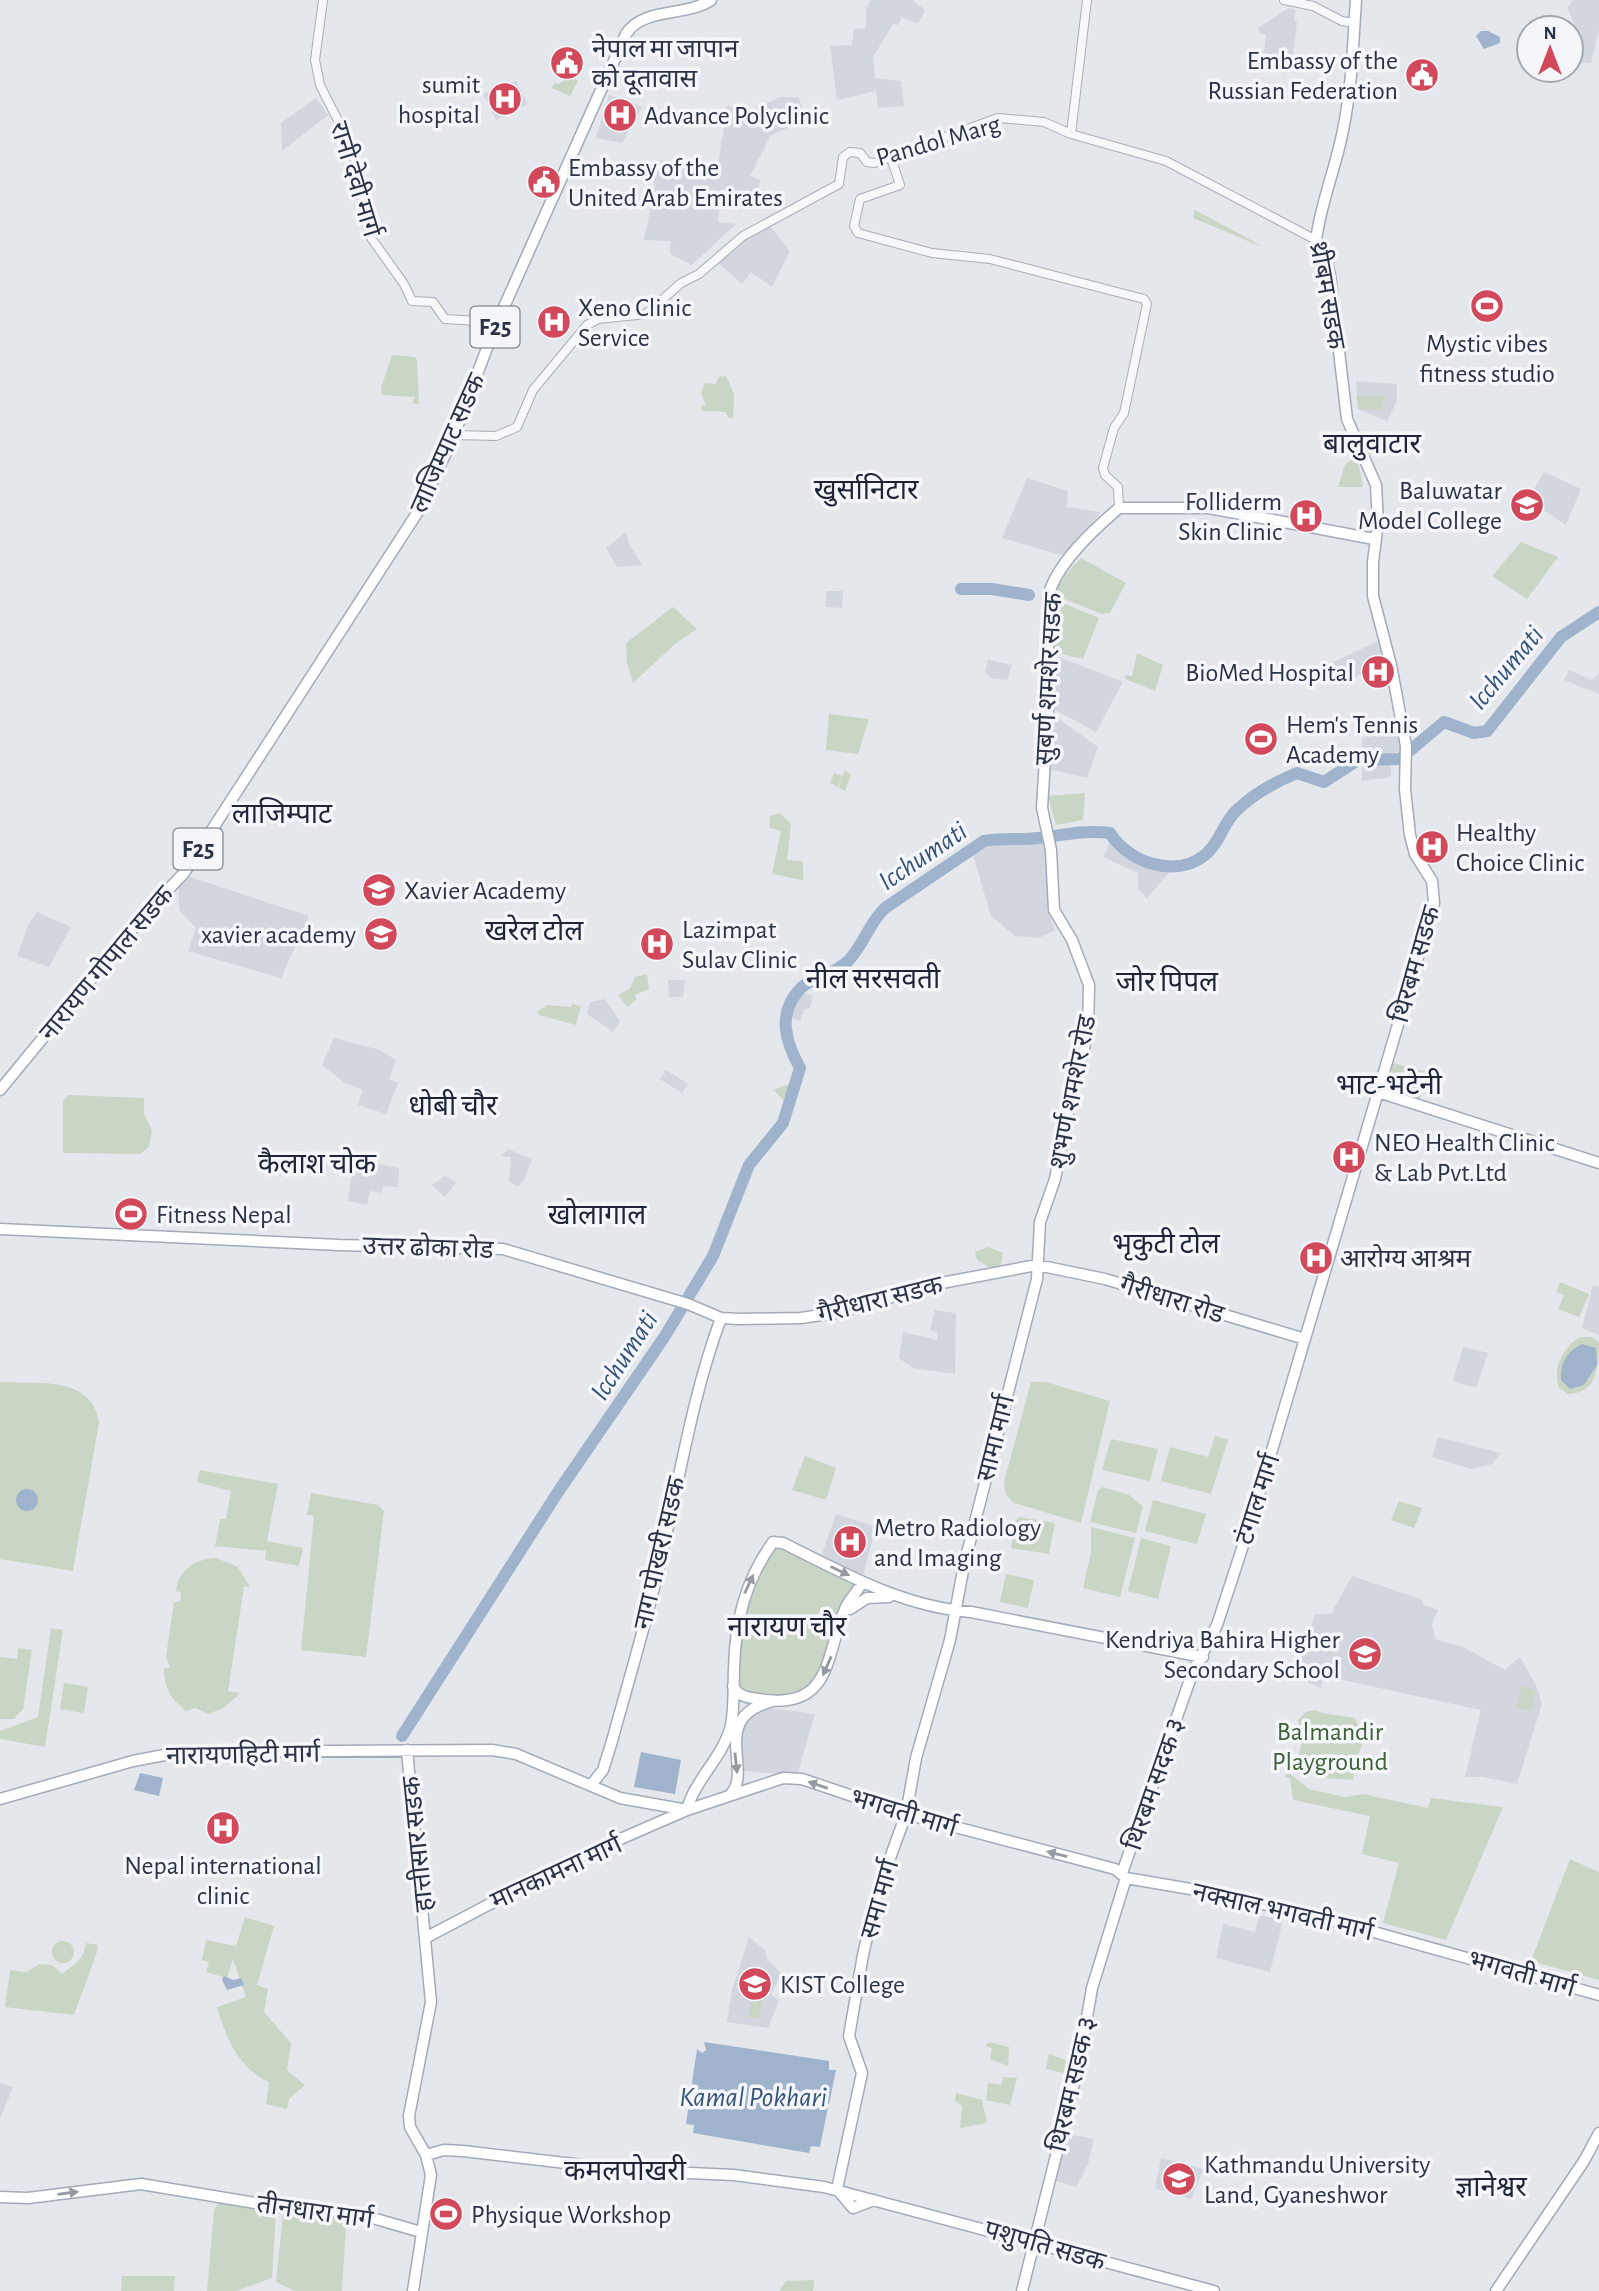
<svg xmlns="http://www.w3.org/2000/svg" width="1599" height="2291" viewBox="0 0 1599 2291" font-family="'Alegreya Sans','Noto Sans Devanagari',sans-serif">
	<rect width="100%" height="100%" fill="#e4e7ec"/>
	<!-- built -->
	<path fill="#d2d6de" d="M871 0H912L925 10 918 24 902 17 898 25 893 24 873 57 875 78 901 81 904 106 878 108 876 91 837 100 830 46 852 45 854 29 866 28V8Z
		M1574 0H1599V30L1591 63H1581L1571 57 1574 23 1567 7Z
		M1289 8 1296 10 1294 20 1297 22 1293 54 1285 74 1270 69 1271 62 1257 58 1258 52 1264 51 1266 34H1261L1258 28Z
		M516 81 528 104 496 120 483 94Z
		M609 95 642 107 622 143 596 138Z
		M779 97H799L805 121 771 135 750 176 760 180 757 195 722 189 718 222 736 224 692 265 670 254V241L644 240 655 187 653 166H658L657 160 718 166 727 106 754 110Z
		M316 98 328 115 282 151 281 123Z
		M769 225 790 251 772 287 751 272 742 284 717 262 744 239Z
		M1356 381 1397 384V401L1387 421 1358 409Z
		M1544 472 1581 489 1566 525 1528 500Z
		M1027 478 1068 491 1067 507 1101 512 1065 556 1002 538Z
		M626 532 629 544 642 565 617 567 606 548Z
		M826 591H843L842 608 826 607Z
		M1378 641 1384 661 1371 668 1384 662 1387 672 1368 680 1365 673 1368 669 1341 686 1332 663Z
		M1054 655 1123 682 1096 732 1055 710Z
		M988 660 1012 665 1007 680 991 678 985 673Z
		M1569 670 1592 680 1599 673V694L1564 680Z
		M1053 715 1098 747 1087 778 1049 769Z
		M1397 730 1401 752 1391 753V777L1362 781V739L1380 731Z
		M1045 840 1049 880 1047 909 1055 930 1039 938 1015 936 991 916 973 855 994 842Z
		M1111 841 1125 847 1130 854 1159 865 1174 867 1147 898 1138 890V873L1103 857Z
		M178 873 309 916 281 978 188 951 196 928 179 910Z
		M37 912 71 927 49 967 17 956 29 923Z
		M371 923 397 932 386 941 375 943 364 938Z
		M668 980H685L683 997H669Z
		M800 992 813 996 810 1008 804 1009 800 1021 792 1018 789 1010Z
		M605 999 620 1021 613 1032 587 1014 590 1002Z
		M334 1038 380 1050 396 1060 389 1079 398 1083 386 1114 358 1105 363 1090 345 1083 322 1065Z
		M666 1070 688 1084 682 1093 660 1079Z
		M508 1149 532 1159 523 1182 517 1187 509 1181 511 1157 501 1156Z
		M354 1159 399 1168 398 1187 383 1186 381 1193 370 1191 367 1205 348 1201Z
		M445 1176 456 1182 445 1197 432 1185Z
		M1593 1285 1599 1287V1335L1582 1328Z
		M935 1310 956 1313 955 1374 913 1368 899 1358 903 1332 937 1340V1333L930 1330Z
		M1463 1347 1488 1353 1476 1388 1453 1381Z
		M1438 1437 1501 1453 1492 1464 1471 1469 1432 1457Z
		M836 1514 876 1527 863 1575 821 1557Z
		M1352 1576 1423 1600 1422 1604 1438 1610 1432 1624 1435 1639 1463 1647 1505 1670 1520 1657 1536 1685 1542 1704 1517 1784 1482 1777H1465L1481 1710 1324 1676 1321 1688 1296 1677 1315 1614H1331Z
		M770 1708 815 1714 797 1775 742 1771 739 1745 744 1722 758 1711Z
		M1259 1915 1283 1920 1270 1972 1216 1958 1223 1924 1255 1932Z
		M749 1937 765 1950 766 1958 782 1974 771 1994 779 2001 768 2028 727 2022 732 1990Z
		M0 2083 13 2087 0 2119Z
		M1067 2134 1094 2139 1088 2164 1076 2187 1053 2180Z
		M1161 2158 1203 2169 1191 2199 1155 2188Z"/>
	<!-- green -->
	<path fill="#c9d6c5" d="M571 76 578 81 570 96 552 88 554 83 559 84Z
		M1306 84 1331 90 1330 98 1305 96Z
		M1195 210 1260 245V246L1193 218Z
		M392 355 415 357 417 360 419 404 412 403 415 397 382 395 381 388Z
		M726 376 734 394 733 419 728 417 726 412 702 411 701 405H706L701 393 705 383 716 384 719 377Z
		M1356 396H1386L1381 410 1359 409Z
		M1353 458 1359 466 1363 487H1338L1345 465Z
		M1521 542 1558 557 1527 599 1492 576Z
		M1081 558 1126 583 1110 613 1102 614 1054 595 1067 573Z
		M1053 599 1099 618 1083 659 1053 652Z
		M673 607 697 629 675 644 633 683 627 663 626 643Z
		M1137 653 1163 665 1155 691 1125 679 1126 675 1132 676Z
		M829 714 869 719 858 754 826 750Z
		M845 770 851 775 845 791 839 788 842 778 838 787 830 783 834 773 843 776Z
		M1085 793 1083 820 1056 825 1048 796Z
		M780 813 791 824 787 860 803 861V880L772 874 781 831 769 828 770 816Z
		M647 974 649 989 634 995 637 998 628 1007 618 995 630 988 635 977Z
		M572 1004 581 1006 576 1025 539 1015 537 1012 547 1005 571 1007Z
		M1393 1063 1428 1072 1419 1102 1389 1090Z
		M796 1081 788 1105 774 1090Z
		M68 1095 144 1098V1114L152 1130 149 1147 140 1154 63 1153V1102Z
		M988 1247 1003 1253 1001 1264 992 1269 977 1260 975 1252Z
		M1560 1282 1589 1294 1579 1317 1558 1309 1564 1295 1556 1292Z
		M1580 1337H1592L1599 1342C1599 1365 1598 1393 1568 1394L1559 1388C1552 1368 1563 1347 1580 1337Z
		M0 1382C36 1384 92 1375 99 1422L73 1571 0 1559Z
		M1031 1382H1046L1110 1401 1081 1523 1014 1503 1006 1495 1004 1482Z
		M1215 1436 1228 1440 1211 1494 1161 1481 1170 1447 1208 1457Z
		M1111 1439 1158 1449 1150 1481 1102 1470Z
		M805 1456 836 1468 826 1500 792 1490Z
		M200 1470 278 1484 267 1541 303 1548 299 1566 265 1560 266 1551 215 1546 220 1519H226L231 1491 197 1482Z
		M1103 1487 1129 1495 1143 1506 1136 1533 1090 1522 1098 1490Z
		M311 1493 378 1505 384 1511 366 1657 301 1650 314 1516 307 1515Z
		M1153 1500 1206 1514 1197 1544 1145 1531Z
		M1399 1501 1422 1508 1414 1528 1391 1520Z
		M1019 1517 1055 1523 1049 1554 1011 1548 1015 1521Z
		M1091 1527 1135 1538 1120 1597 1083 1588 1091 1552Z
		M1141 1538 1171 1546 1158 1599 1128 1591Z
		M780 1547 857 1583C846 1608 826 1668 807 1686 792 1701 758 1696 739 1691 738 1659 743 1559 780 1547Z
		M216 1558 238 1567 250 1587H244L228 1691 239 1693 238 1695 225 1707 209 1714 195 1708 186 1711C171 1699 164 1688 164 1668H170L166 1657 174 1602H180L181 1592 176 1591C179 1569 195 1559 216 1558Z
		M1006 1574 1034 1580 1028 1608 1000 1602Z
		M51 1628 63 1630 45 1747 0 1739V1731L38 1717Z
		M18 1648 32 1650 23 1709 14 1719H0V1657L17 1659Z
		M64 1683 88 1687 84 1713 60 1709Z
		M1521 1686 1536 1690 1531 1711 1516 1707Z
		M1316 1710 1322 1713 1355 1718 1365 1738 1356 1759 1353 1780 1325 1778 1295 1770 1302 1741 1298 1720 1306 1712Z
		M1289 1773 1309 1789 1345 1797 1363 1794 1428 1808 1431 1798 1503 1807 1446 1940 1383 1923 1399 1863 1362 1854 1370 1816 1293 1800 1290 1779 1284 1776Z
		M1570 1859 1599 1872V1980L1531 1961Z
		M245 1917 274 1926 257 1985 268 1989 264 2012 291 2043 287 2070 305 2085 289 2099 287 2109 266 2104 269 2082C238 2068 226 2038 217 2007L246 1997 233 1959 227 1978 206 1972 209 1962 202 1960 206 1940 236 1946Z
		M52 1952a11 11 0 1 1 22 0a11 11 0 1 1-22 0Z
		M86 1943 98 1945 97 1952 74 2015 5 2007 10 1970 26 1972 40 1964 52 1965 62 1974C76 1963 83 1961 86 1943Z
		M753 1995 763 1997 758 2019 748 2017Z
		M990 2042 1009 2047 1008 2066 990 2059 992 2048 985 2046Z
		M1049 2054 1071 2062 1068 2074 1046 2069Z
		M1004 2077 1017 2078 1010 2105 986 2100 988 2083 1001 2085Z
		M956 2093 982 2100 987 2123 960 2128 962 2106 955 2101Z
		M220 2201 276 2211 272 2278 236 2291H207L214 2210Z
		M283 2214 336 2216 346 2227 342 2291H295L276 2282Z
		M122 2276H175L174 2291H121Z
		M814 2280 813 2291H779L786 2281Z"/>
	<!-- water -->
	<path fill="#9fb4cc" d="M1488 31 1500 37V43L1484 49 1476 36 1481 31Z
		M1582 1344 1596 1348 1597 1365 1584 1385 1570 1389 1561 1380C1560 1363 1567 1351 1582 1344Z
		M16 1500a11 11 0 1 1 22 0a11 11 0 1 1-22 0Z
		M641 1752 681 1760 675 1794 634 1787Z
		M140 1773 163 1778 159 1796 134 1790Z
		M224 1976 233 1980 241 1978 244 1985 227 1990 222 1980Z
		M704 2042 829 2061V2070H836L829 2104 812 2097 809 2107H828L820 2147 811 2146 809 2153 693 2133 694 2125 686 2124 697 2049 702 2053 706 2050Z"/>
	<g fill="none" stroke-linecap="round" stroke-linejoin="round">
		<!-- river -->
		<path stroke="#9fb4cc" stroke-width="12" d="M961 589H992L1029 595
			M402 1736 558 1492 665 1336 713 1256 749 1165 783 1123 800 1068C786 1043 776 1013 801 988 812 977 834 975 848 961 864 945 868 924 885 908L984 841C1002 838 1020 840 1039 838 1063 835 1084 830 1110 833 1128 862 1175 879 1205 855 1220 843 1223 823 1236 811 1253 794 1275 782 1297 773L1324 782 1358 760 1400 759 1444 722 1474 733 1487 731 1561 637 1599 612"/>
		<!-- minor casing -->
		<g stroke="#a9aeb7" stroke-width="10">
			<path id="minor" d="M323 0 315 60 320 85 353 150 369 235 404 284 412 301 433 302 445 319 478 321 495 327
				M1284 0 1313 6 1342 21 1354 23
				M1071 134 1087 0
				M891 158 900 185 860 199 854 226 858 233 932 253 990 259 1144 299 1147 304 1124 413 1114 428 1103 468 1105 475 1118 487 1119 508
				M454 435 496 436 517 427 533 390 587 325 598 319 646 314 681 283 699 274 743 236 839 184 843 157 850 152 860 153 867 162 874 163 998 118 1044 122 1071 134 1166 161 1316 240"/>
		</g>
		<!-- major casing -->
		<g stroke="#a3abb8" stroke-width="13">
			<path id="major" d="M0 1090 144 915 184 873 421 507 454 435 495 327 626 34C643 7 686 17 711 0
				M1378 1092 1599 1163
				M0 1229 339 1245 503 1249 688 1304 721 1318 739 1319 801 1318 841 1312 936 1284 1037 1265 1105 1279 1305 1339
				M850 1609 867 1598 889 1597
				M733 1686C740 1699 753 1698 766 1700 832 1708 826 1653 845 1609 849 1599 858 1592 862 1582
				M407 1750 431 2002 409 2116 410 2127 426 2155 431 2175 413 2291
				M591 1785 603 1770 612 1741C630 1675 651 1608 665 1540 682 1465 694 1391 721 1318
				M730 1795C754 1772 709 1718 770 1702
				M0 1799 133 1761 180 1752 492 1750 516 1754 620 1798 687 1810
				M687 1810C694 1781 721 1759 730 1729 735 1710 733 1689 734 1669 735 1622 745 1581 773 1542L783 1543C843 1573 903 1607 971 1612L1203 1657
				M1122 1873 1192 1674 1217 1625 1251 1521 1434 903 1432 881 1415 854 1410 835 1405 789 1406 746 1391 665 1373 596V562L1378 522 1376 485 1347 419 1330 275 1325 254 1316 240C1321 202 1336 167 1343 130 1352 87 1353 43 1356 0
				M427 1937 579 1857 687 1810 783 1778 802 1779 906 1814 1115 1869 1126 1878 1220 1894 1331 1920 1599 1995
				M426 2155 444 2150 463 2151 625 2170 734 2175 824 2187 1214 2291
				M837 2189 862 2073 849 2036 863 1955 877 1894 906 1814 916 1758 950 1640 964 1565 1037 1279 1040 1222 1055 1179 1072 1092 1088 1033 1089 985 1072 940 1054 910 1051 850 1042 808 1048 711V597C1056 564 1093 530 1119 508H1209L1374 539
				M837 2189 853 2208 874 2200
				M0 2197 28 2198 141 2184 279 2207 352 2212 421 2232
				M1022 2291 1079 2064 1092 1988 1126 1878
				M1496 2291 1584 2161 1599 2133"/>
		</g>
		<!-- minor -->
		<use href="#minor" stroke="#f7f8fa" stroke-width="8"/>
		<!-- major -->
		<use href="#major" stroke="#fff" stroke-width="10"/>
	</g>
	<!-- one-way arrows -->
	<defs><path id="oneway-solid" d="M-6-.8H1V-3.2L6.5 0L1 3.2V.8H-6Z" transform="scale(1.75)"/></defs>
	<g fill="#959aa2">
		<use href="#oneway-solid" transform="translate(840 1571) rotate(25)"/>
		<use href="#oneway-solid" transform="translate(749 1584) rotate(-65)"/>
		<use href="#oneway-solid" transform="translate(827 1666) rotate(114)"/>
		<use href="#oneway-solid" transform="translate(736 1763) rotate(84)"/>
		<use href="#oneway-solid" transform="translate(818 1785) rotate(-161)"/>
		<use href="#oneway-solid" transform="translate(1057 1854) rotate(-166)"/>
		<use href="#oneway-solid" transform="translate(68 2193) rotate(-8)"/>
	</g>
	<!-- icons -->
	<defs>
		<g id="civic-disc" transform="scale(1.75)"><circle r="9.5" fill="#d1495b" stroke="#f4f6f9"/><path d="M-.6-6.5H3V-4.5H.6V-3L4-1V1h2V6H-6V1h2V-1L-.6-3ZM-1.2 2.5V6h2.4V2.5Z" fill="#fff"/></g>
		<g id="hospital-disc" transform="scale(1.75)"><circle r="9.5" fill="#d1495b" stroke="#f4f6f9"/><path d="M-5-5h3v3.5h4V-5h3V5h-3V1.5h-4V5h-3Z" fill="#fff"/></g>
		<g id="stadium-disc" transform="scale(1.75)"><circle r="9.5" fill="#d1495b" stroke="#f4f6f9"/><path d="M0-5a6.5 5 0 1 0 0 10a6.5 5 0 1 0 0-10ZM-3.5-1.8h7v3.6h-7Z" fill="#fff"/></g>
		<g id="university-disc" transform="scale(1.75)"><circle r="9.5" fill="#d1495b" stroke="#f4f6f9"/><path d="M0-5L7-2L0 1L-7-2ZM-4 1L0 2.5L4 1V4Q0 6-4 4Z" fill="#fff"/></g>
	</defs>
	<g fill-rule="evenodd">
		<use href="#civic-disc" x="567" y="63"/>
		<use href="#civic-disc" x="1422" y="75"/>
		<use href="#hospital-disc" x="505" y="99"/>
		<use href="#hospital-disc" x="620" y="115"/>
		<use href="#civic-disc" x="544" y="182"/>
		<use href="#stadium-disc" x="1487" y="306"/>
		<use href="#hospital-disc" x="554" y="322"/>
		<use href="#university-disc" x="1527" y="505"/>
		<use href="#hospital-disc" x="1306" y="516"/>
		<use href="#hospital-disc" x="1378" y="672"/>
		<use href="#stadium-disc" x="1261" y="739"/>
		<use href="#hospital-disc" x="1432" y="847"/>
		<use href="#university-disc" x="379" y="890"/>
		<use href="#university-disc" x="381" y="934"/>
		<use href="#hospital-disc" x="657" y="944"/>
		<use href="#hospital-disc" x="1349" y="1157"/>
		<use href="#stadium-disc" x="131" y="1214"/>
		<use href="#hospital-disc" x="1316" y="1258"/>
		<use href="#hospital-disc" x="850" y="1542"/>
		<use href="#university-disc" x="1365" y="1654"/>
		<use href="#hospital-disc" x="223" y="1828"/>
		<use href="#university-disc" x="755" y="1984"/>
		<use href="#university-disc" x="1179" y="2179"/>
		<use href="#stadium-disc" x="446" y="2214"/>
	</g>
	<g text-anchor="middle" stroke-width="7" stroke-linejoin="round" paint-order="stroke">
		<!-- shield labels -->
		<g fill="#f4f6f9" stroke="#676e7b" stroke-width="2">
			<rect x="470.5" y="306.5" width="49" height="41" rx="5"/>
			<rect x="173.5" y="828.5" width="49" height="41" rx="5"/>
		</g>
		<g font-size="24" font-weight="bold" fill="#2b3445">
			<text x="495" y="335">F25</text>
			<text x="198" y="857">F25</text>
		</g>
		<!-- poi labels -->
		<g font-size="26" fill="#2b3445" stroke="#f4f6f9" text-anchor="start">
			<text x="592" y="57">नेपाल मा जापान<tspan x="592" dy="30">को दूतावास</tspan></text>
			<text x="1398" y="69" text-anchor="end">Embassy of the<tspan x="1398" dy="30">Russian Federation</tspan></text>
			<text x="480" y="93" text-anchor="end">sumit<tspan x="480" dy="30">hospital</tspan></text>
			<text x="644" y="124">Advance Polyclinic</text>
			<text x="568" y="176">Embassy of the<tspan x="568" dy="30">United Arab Emirates</tspan></text>
			<text x="578" y="316">Xeno Clinic<tspan x="578" dy="30">Service</tspan></text>
			<text x="1487" y="352" text-anchor="middle">Mystic vibes<tspan x="1487" dy="30">fitness studio</tspan></text>
			<text x="1502" y="499" text-anchor="end">Baluwatar<tspan x="1502" dy="30">Model College</tspan></text>
			<text x="1282" y="510" text-anchor="end">Folliderm<tspan x="1282" dy="30">Skin Clinic</tspan></text>
			<text x="1354" y="681" text-anchor="end">BioMed Hospital</text>
			<text x="1286" y="733">Hem's Tennis<tspan x="1286" dy="30">Academy</tspan></text>
			<text x="1456" y="841">Healthy<tspan x="1456" dy="30">Choice Clinic</tspan></text>
			<text x="404" y="899">Xavier Academy</text>
			<text x="682" y="938">Lazimpat<tspan x="682" dy="30">Sulav Clinic</tspan></text>
			<text x="356" y="943" text-anchor="end">xavier academy</text>
			<text x="1374" y="1151">NEO Health Clinic<tspan x="1374" dy="30">&amp; Lab Pvt.Ltd</tspan></text>
			<text x="156" y="1223">Fitness Nepal</text>
			<text x="1340" y="1267">आरोग्य आश्रम</text>
			<text x="874" y="1536">Metro Radiology<tspan x="874" dy="30">and Imaging</tspan></text>
			<text x="1340" y="1648" text-anchor="end">Kendriya Bahira Higher<tspan x="1340" dy="30">Secondary School</tspan></text>
			<text x="223" y="1874" text-anchor="middle">Nepal international<tspan x="223" dy="30">clinic</tspan></text>
			<text x="780" y="1993">KIST College</text>
			<text x="1204" y="2173">Kathmandu University<tspan x="1204" dy="30">Land, Gyaneshwor</tspan></text>
			<text x="471" y="2223">Physique Workshop</text>
		</g>
		<!-- street labels -->
		<g font-size="26" fill="#2b3445" stroke="#f4f6f9">
			<text transform="translate(938 140) rotate(-16)" y="9">Pandol Marg</text>
			<text transform="translate(356 179) rotate(73)" y="9">रानी देवी मार्ग</text>
			<text transform="translate(1328 295) rotate(80)" y="9">थ्रीबम सडक</text>
			<text transform="translate(447 443) rotate(-66)" y="9">लाजिम्पाट सडक</text>
			<text transform="translate(1048 679) rotate(-87)" y="9">सुबर्ण शमशेर सडक</text>
			<text transform="translate(106 963) rotate(-50)" y="9">नारायण गोपाल सडक</text>
			<text transform="translate(1415 964) rotate(-74)" y="9">थिरबम सडक</text>
			<text transform="translate(1072 1092) rotate(-79)" y="9">शुभर्ण शमशेर रोड</text>
			<text transform="translate(428 1247) rotate(2)" y="9">उत्तर ढोका रोड</text>
			<text transform="translate(880 1299) rotate(-14)" y="9">गैरीधारा सडक</text>
			<text transform="translate(1172 1299) rotate(17)" y="9">गैरीधारा रोड</text>
			<text transform="translate(995 1438) rotate(-76)" y="9">सामा मार्ग</text>
			<text transform="translate(1257 1499) rotate(-72)" y="9">टंगाल मार्ग</text>
			<text transform="translate(659 1553) rotate(-77)" y="9">नाग पोखरी सडक</text>
			<text transform="translate(243 1754) rotate(-1)" y="9">नारायणहिटी मार्ग</text>
			<text transform="translate(1154 1784) rotate(-71)" y="9">थिरबम सदक ३</text>
			<text transform="translate(904 1812) rotate(17)" y="9">भगवती मार्ग</text>
			<text transform="translate(417 1844) rotate(-96)" y="9">हात्तीसार सडक</text>
			<text transform="translate(556 1872) rotate(-25)" y="9">मानकामना मार्ग</text>
			<text transform="translate(879 1899) rotate(-74)" y="9">समा मार्ग</text>
			<text transform="translate(1283 1911) rotate(13)" y="9">नक्साल भगवती मार्ग</text>
			<text transform="translate(1522 1973) rotate(16)" y="9">भगवती मार्ग</text>
			<text transform="translate(1072 2084) rotate(-77)" y="9">थिरबम सडक ३</text>
			<text transform="translate(315 2211) rotate(8)" y="9">तीनधारा मार्ग</text>
			<text transform="translate(1045 2245) rotate(16)" y="9">पशुपति सडक</text>
		</g>
		<!-- park labels -->
		<g font-size="26" fill="#3f6138" stroke="#f4f6f9">
			<text x="1330" y="1740">Balmandir<tspan x="1330" dy="30">Playground</tspan></text>
		</g>
		<!-- neighbourhood labels -->
		<g font-size="28" fill="#1d2536" stroke="#f4f6f9">
			<text x="1372" y="453">बालुवाटार</text>
			<text x="866" y="499">खुर्सानिटार</text>
			<text x="282" y="823">लाजिम्पाट</text>
			<text x="534" y="940">खरेल टोल</text>
			<text x="873" y="988">नील सरसवती</text>
			<text x="1167" y="991">जोर पिपल</text>
			<text x="1389" y="1094">भाट-भटेनी</text>
			<text x="453" y="1115">धोबी चौर</text>
			<text x="317" y="1173">कैलाश चोक</text>
			<text x="597" y="1224">खोलागाल</text>
			<text x="1166" y="1253">भृकुटी टोल</text>
			<text x="787" y="1636">नारायण चौर</text>
			<text x="625" y="2180">कमलपोखरी</text>
			<text x="1491" y="2196">ज्ञानेश्वर</text>
		</g>
		<!-- water labels -->
		<g font-size="28" font-style="italic" fill="#34527a" stroke="#f4f6f9">
			<text transform="translate(1505 667) rotate(-50)" y="10">Icchumati</text>
			<text transform="translate(922 855) rotate(-34)" y="10">Icchumati</text>
			<text transform="translate(623 1355) rotate(-57)" y="10">Icchumati</text>
			<text x="753" y="2106">Kamal Pokhari</text>
		</g>
	</g>
	<!-- north arrow -->
	<g transform="translate(1550 49)"><circle r="33" fill="#f4f6f9" stroke="#a4a8b1" stroke-width="2"/>
	<path d="M0-5L12 26L0 18L-12 26Z" fill="#d1495b"/>
	<text y="-10" font-size="19" font-weight="bold" text-anchor="middle" fill="#2b3445">N</text>
	</g>
</svg>
